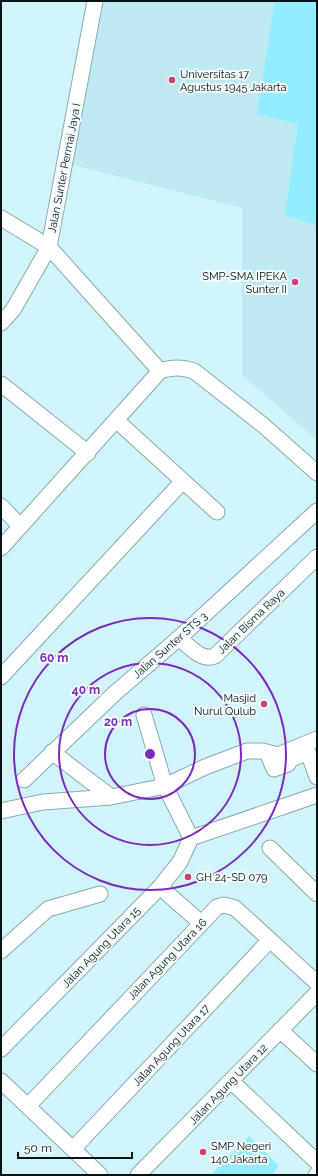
<svg xmlns="http://www.w3.org/2000/svg" width="318" height="1176" viewBox="0 0 318 1176" font-family="Raleway,sans-serif">
	<rect width="100%" height="100%" fill="#d1f4fb"/>
	<!-- built -->
	<path fill="#bde9f2" d="M95 1H317V440L242 375V208L65 163Z"/>
	<!-- green -->
	<path fill="#91edff" d="M275 1H317V225L285 215 298 124 257 114Z
		M249 1136 279 1166 271 1175H211Z"/>
	<g fill="none" stroke-linecap="round" stroke-linejoin="round">
		<!-- minor casing -->
		<g stroke="#88a9af" stroke-width="17">
			<path id="minor" d="M1 218 49 247 160 371
				M1 323 13 310 49 247 95 1
				M1 384 88 453
				M116 420 217 512
				M1 506 20 526
				M1 548 160 371C173 367 181 367 194 371L263 425 317 473
				M179 638C189 646 202 662 215 656L317 557
				M1 677 183 481
				M144 715 165 786 205 767 247 751H262L278 755 317 739
				M52 752 111 797
				M267 752 274 769 288 764 287 761 308 752 317 777
				M24 780 115 693 179 638 317 511
				M1 811 43 802 111 797 165 786 191 838 317 795
				M270 848 317 894
				M160 887 201 923
				M1 951 48 909 100 894
				M280 1030 317 1064
				M1 1049 160 887 180 862 191 838
				M1 1081 100 1175
				M231 1081 317 1162
				M28 1106 217 907 224 905 235 908 317 983
				M73 1149 270 940
				M138 1175 317 993
				M316 1175 317 1174"/>
		</g>
		<!-- minor -->
		<use href="#minor" stroke="#fff" stroke-width="15"/>
	</g>
	<!-- distance rings -->
	<g fill="none" stroke="#7b2cbf" stroke-width="2">
		<circle cx="150" cy="754" r="45"/>
		<circle cx="150" cy="754" r="91"/>
		<circle cx="150" cy="754" r="136"/>
	</g>
	<!-- markers -->
	<g fill="#cd4276" stroke="#f4fbfc" stroke-width="1.5">
		<circle cx="172" cy="80" r="4"/>
		<circle cx="295" cy="282" r="4"/>
		<circle cx="264" cy="704" r="4"/>
		<circle cx="188" cy="877" r="4"/>
		<circle cx="203" cy="1152" r="4"/>
	</g>
	<g text-anchor="middle" stroke-width="4" stroke-linejoin="round" paint-order="stroke">
		<!-- poi labels -->
		<g font-size="11" fill="#071315" stroke="#f4fbfc" text-anchor="start">
			<text x="180" y="78">Universitas 17<tspan x="180" dy="13">Agustus 1945 Jakarta</tspan></text>
			<text x="287" y="280" text-anchor="end">SMP-SMA IPEKA<tspan x="287" dy="13">Sunter II</tspan></text>
			<text x="256" y="702" text-anchor="end">Masjid<tspan x="256" dy="13">Nurul Qulub</tspan></text>
			<text x="196" y="881">GH 24-SD 079</text>
			<text x="211" y="1150">SMP Negeri<tspan x="211" dy="13">140 Jakarta</tspan></text>
		</g>
		<!-- street labels -->
		<g font-size="11" fill="#071315" stroke="#f4fbfc">
			<text transform="translate(64 168) rotate(-79)" y="4">Jalan Sunter Permai Jaya I</text>
			<text transform="translate(251 621) rotate(-44)" y="4">Jalan Bisma Raya</text>
			<text transform="translate(170 645) rotate(-41)" y="4">Jalan Sunter STS 3</text>
			<text transform="translate(101 947) rotate(-46)" y="4">Jalan Agung Utara 15</text>
			<text transform="translate(167 959) rotate(-46)" y="4">Jalan Agung Utara 16</text>
			<text transform="translate(171 1045) rotate(-47)" y="4">Jalan Agung Utara 17</text>
			<text transform="translate(228 1084) rotate(-46)" y="4">Jalan Agung Utara 12</text>
		</g>
	</g>
	<circle cx="150" cy="754" r="6" fill="#7b2cbf" stroke="#f4fbfc" stroke-width="2"/>
	<g font-size="12" text-anchor="middle" font-weight="bold" fill="#7b2cbf" stroke="#f4fbfc" stroke-width="4" stroke-linejoin="round" paint-order="stroke">
		<text x="54" y="662">60 m</text>
		<text x="86" y="694">40 m</text>
		<text x="118" y="726">20 m</text>
	</g>
	<!-- border -->
	<rect width="318" height="1176" fill="none" stroke="#071315" stroke-width="4"/>
	<!-- scale -->
	<path d="M18 1152v6h114v-6" fill="none" stroke="#071315" stroke-width="2"/>
	<text x="24" y="1152" font-size="12" fill="#071315" stroke="#f4fbfc" stroke-width="3" paint-order="stroke">50 m</text>
</svg>
